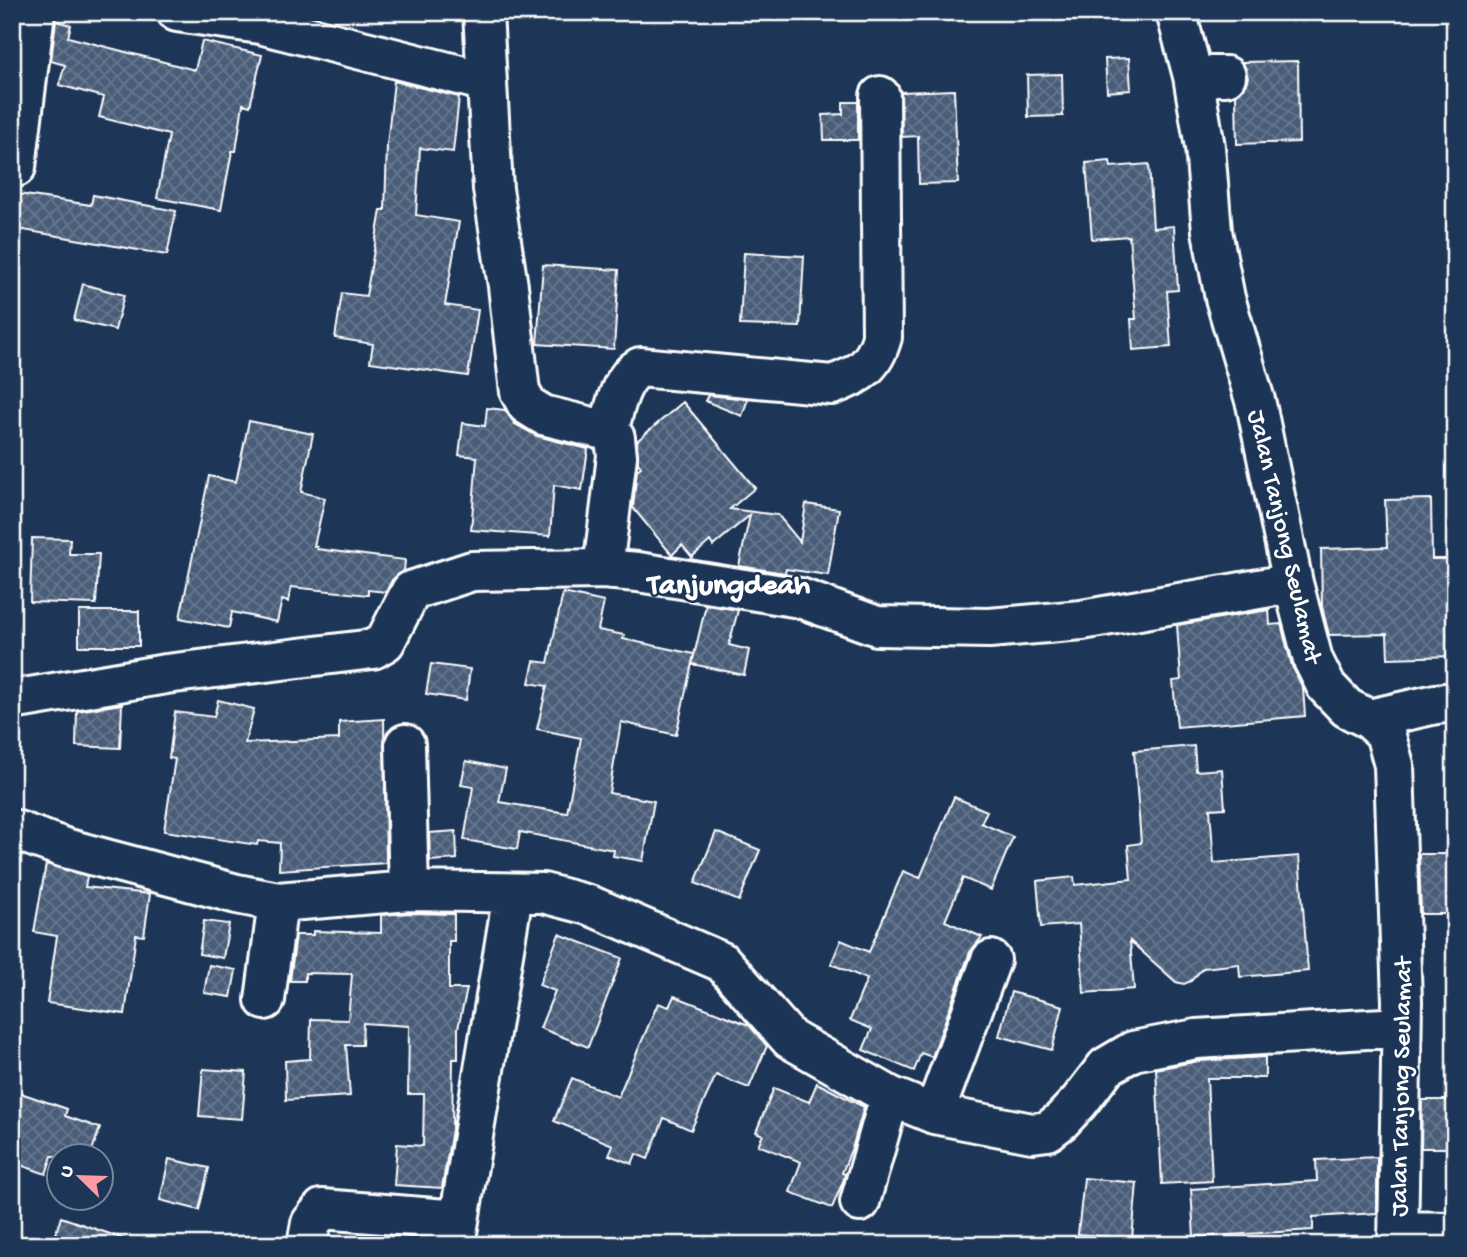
<svg xmlns="http://www.w3.org/2000/svg" width="1467" height="1257" viewBox="0 0 1467 1257" font-family="'Gochi Hand',sans-serif">
	<defs>
		<pattern id="building-cross-hatch" width="8" height="8" patternUnits="userSpaceOnUse" patternTransform="scale(1.75)"><rect width="8" height="8" fill="#4a5d79"/><path d="M0 0l8 8M0 8l8-8" fill="none" stroke="#65758d"/></pattern>
	</defs>
	<rect width="100%" height="100%" fill="#1d3557"/>
	<filter id="ink" filterUnits="userSpaceOnUse"><feTurbulence type="fractalNoise" baseFrequency=".0143" numOctaves="2"/><feDisplacementMap in="SourceGraphic" scale="14" xChannelSelector="R" yChannelSelector="G"/><feConvolveMatrix kernelMatrix="1 2 1 2 8 2 1 2 1" color-interpolation-filters="sRGB"/></filter>
	<g filter="url(#ink)">
		<!-- building -->
		<path fill="url(#building-cross-hatch)" stroke="#fff" stroke-width="2" d="M56 21 71 25 68 37 195 70 202 41 262 55 250 106 243 104 236 151H232L221 210 157 198 169 135 99 117 104 97 59 85 65 65 51 61Z
			M1129 58 1131 90 1107 92 1105 59Z
			M1298 61 1299 142 1237 144 1236 95 1245 87 1248 77 1242 62Z
			M1062 74 1063 116 1028 117 1027 75Z
			M394 81 459 97 453 152 420 148 416 215 459 222 445 305 478 310 468 376 370 362 373 344 335 338 342 293 366 296 381 210H385L387 145Z
			M954 90 958 183 919 184 918 136 902 137 901 92Z
			M843 102H858V140H824L823 115 843 114Z
			M1110 161 1111 167 1149 164 1153 228 1174 226 1178 290 1167 291 1171 347 1133 350 1131 319H1136L1129 236 1092 239 1086 163Z
			M12 193 91 205 93 195 176 211 167 255 12 228Z
			M744 253 804 256 800 327 740 325Z
			M543 265 619 270 614 349 537 344Z
			M83 284 124 295 115 330 74 320Z
			M708 395 748 399 742 416 705 401Z
			M683 402 755 488 730 509 778 515 800 542 806 504 839 509 828 575 786 569 785 573 739 566 750 515 713 546 710 541 692 557 682 545 672 555 633 508 637 470 641 467 638 463 637 441Z
			M487 408 505 410 515 424 537 436 588 449 582 490 554 485 550 536 471 530 477 457 459 455 463 423 485 426Z
			M249 421 313 434 301 492 325 498 314 546 317 547V549L405 560 404 571 392 580 386 592 368 590V595L291 587 288 602 282 600 277 622 232 612 229 628 180 618 209 476 236 482Z
			M1431 499 1432 559H1455V656L1388 658 1387 634 1329 635 1322 607 1321 549 1387 547 1385 500Z
			M32 538 70 539 69 554H99L96 604 30 602Z
			M563 593 604 602 598 630 624 635 623 639 694 654 676 735 621 722 609 793 654 801 643 861 613 856 614 850 520 832 517 849 464 840 473 787 461 785 466 761 506 769 499 802 567 813 581 738 537 729 547 686 529 683 534 661 548 663Z
			M706 605 738 610 729 645 749 650 744 675 692 664Z
			M1269 610 1270 625 1281 624 1292 666 1303 688 1305 716 1177 727 1173 681 1181 680 1177 625Z
			M79 611H139V646H79Z
			M431 664 470 669 466 700 426 694Z
			M218 700 254 709 245 743 339 739V722L384 719 386 863 279 870 280 843 258 841 257 845 164 831 175 759 169 758 175 712 214 717Z
			M122 704 120 748 76 746 77 711Z
			M1194 746 1196 771 1222 769 1225 808 1210 809 1214 863 1299 856 1308 971 1240 977 1239 964 1203 968 1191 981 1184 984 1176 982 1130 941 1134 989 1084 993 1079 924 1041 927 1037 881 1074 877 1075 885 1131 879 1128 845 1141 843 1134 751Z
			M954 797 987 811 981 823 1013 837 991 890 963 878 945 921 982 937 970 952 932 1057 921 1053 914 1071 863 1050 872 1029 850 1020 867 979 831 964 841 940 869 952 903 871 920 878Z
			M456 831 457 859 430 861 429 833Z
			M716 832 760 850 739 901 695 883Z
			M1419 854H1455V914H1421Z
			M46 864 87 876 85 887 150 894 144 936 136 935 125 1014 47 1003 57 936 34 932Z
			M410 913 454 914V941H449V989H467L458 1028V1059H453L452 1130 442 1188 394 1185 397 1144 423 1146 424 1094H408L409 1026 363 1023 362 1045H346L350 1096 286 1100 285 1061 310 1059 311 1019 348 1020 352 974 305 973V981H290L296 935H313V931L381 933V915Z
			M204 921 229 924 223 958 199 954Z
			M559 934 622 958 588 1047 540 1028 555 991 539 985Z
			M209 965 236 970 231 997 204 993Z
			M1011 992 1063 1006 1052 1050 999 1036Z
			M674 996 749 1025 767 1046 749 1088 716 1075 691 1130 664 1118 648 1159 636 1154 632 1164 609 1155 613 1145 554 1121 572 1078 618 1097 658 1003 669 1007Z
			M1265 1057V1078H1207L1212 1181 1162 1184 1156 1069 1199 1061Z
			M203 1069 246 1072 242 1119 199 1116Z
			M817 1083 864 1107 853 1145 842 1173 845 1174 844 1179 832 1208 790 1192 801 1162 758 1145 763 1135 756 1132 774 1088 809 1102Z
			M12 1090 67 1109 65 1116 100 1128 90 1156H52L46 1174 12 1162Z
			M1422 1100H1455V1148H1421Z
			M1377 1157V1213L1313 1217V1230L1194 1237 1191 1189 1317 1181 1316 1160Z
			M169 1159 209 1168 199 1210 160 1200Z
			M1084 1178 1137 1183 1132 1239 1078 1234Z
			M61 1217 130 1241 129 1245H52Z"/>
		<g fill="none" stroke-linecap="round" stroke-linejoin="round">
			<!-- minor casing -->
			<g stroke="#fff" stroke-width="44">
				<path id="minor" d="M177 12 260 24 487 82
					M483 12 493 189 508 286 520 392 527 405 543 415 608 431 615 438 617 456 603 569 638 572 800 598 877 626 989 628 1082 620 1293 583
					M1176 12 1193 76 1205 147 1212 231 1225 298 1256 404 1293 583 1313 660 1326 686 1347 708 1369 719 1385 733 1394 765 1402 1002 1398 1245
					M1193 76H1226
					M16 167 35 12
					M608 431C615 409 619 379 640 367L832 385C860 375 874 366 882 337L880 96
					M12 700 166 674 373 649 385 642 411 591 472 571 603 569
					M1369 719 1436 704 1455 702
					M405 744 409 891
					M12 829 65 848 237 894 278 902 409 891 543 893 589 905 722 962 790 1039 890 1096 934 1114 1032 1133 1048 1131 1061 1121 1079 1102 1106 1067 1133 1051 1196 1039 1401 1027
					M265 1000 278 902
					M934 1114 991 960
					M860 1202 890 1096
					M1398 1231 1455 1232
					M307 1245 311 1223 322 1209 459 1220
					M455 1245 513 894"/>
			</g>
			<!-- minor -->
			<use href="#minor" stroke="#1d3557" stroke-width="38"/>
		</g>
	</g>
	<g text-anchor="middle" stroke-width="5" stroke-linejoin="round" paint-order="stroke">
		<!-- street labels -->
		<g font-size="26" fill="#fff" stroke="#1d3557">
			<text transform="translate(1287 536) rotate(77)" y="9">Jalan Tanjong Seulamat</text>
			<text transform="translate(1399 1087) rotate(-89)" y="9">Jalan Tanjong Seulamat</text>
		</g>
		<!-- quarter labels -->
		<g font-size="30" font-weight="bold" fill="#fff" stroke="#1d3557">
			<text x="729" y="593">Tanjungdeah</text>
		</g>
	</g>
	<!-- margin -->
	<rect width="1467" height="1257" fill="none" stroke="#1d3557" stroke-width="42"/>
	<rect x="21" y="21" width="1425" height="1215" fill="none" stroke="#fff" stroke-width="2.5" filter="url(#ink)"/>
	<!-- north arrow -->
	<g transform="translate(80 1177) rotate(293)"><circle r="33" fill="#1d3557" stroke="#77869a" stroke-width="2"/>
	<path d="M0-5L12 26L0 18L-12 26Z" fill="#ff9aa2"/>
	<text y="-10" font-size="19" font-weight="bold" text-anchor="middle" fill="#ffffff">U</text>
	</g>
</svg>
